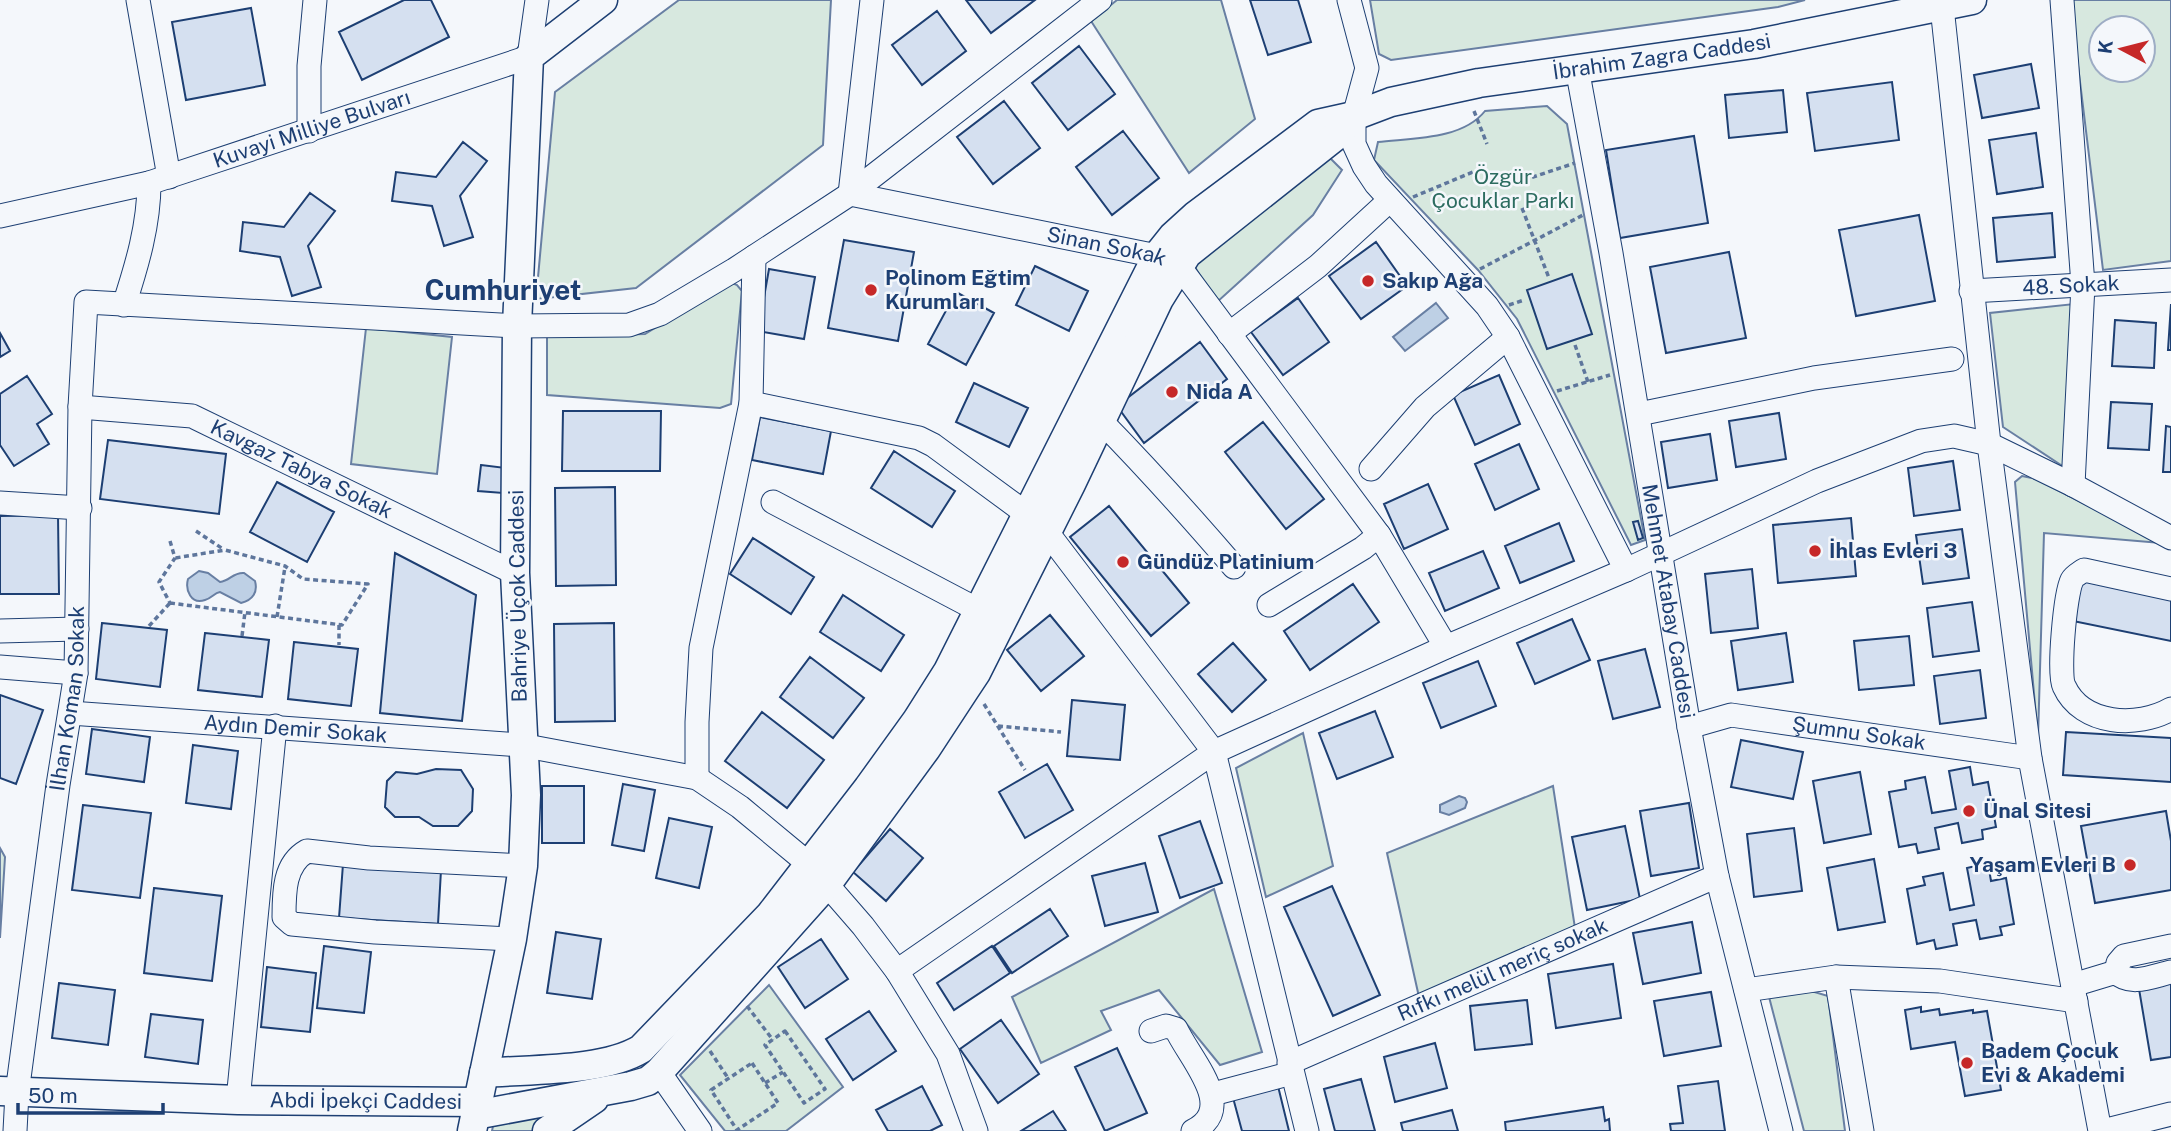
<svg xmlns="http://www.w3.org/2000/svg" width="2171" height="1131" viewBox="0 0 2171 1131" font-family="'Public Sans',sans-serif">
	<rect width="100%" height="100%" fill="#f4f7fb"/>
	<!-- green -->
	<path fill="#d7e8df" stroke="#687fa3" stroke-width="2" fill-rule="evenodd" d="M679 0H831L823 145 636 288 536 299 555 92Z
		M1117 0H1221L1255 119 1189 173 1091 21Z
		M1370 0H1805L1778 7 1391 60 1379 54Z
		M2070 0H2171V261L2103 270ZM2101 28H2143V70H2101Z
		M1547 106 1567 124 1645 540 1631 545 1517 319 1478 270 1374 160 1378 142C1412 138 1462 140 1485 111Z
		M1327 155 1342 170 1313 215 1216 303 1192 262Z
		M730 282 737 285 742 291 731 404 720 408 547 395V337L645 334Z
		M2074 304 2067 469 2003 427 1990 313Z
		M366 328 452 337 437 474 351 464Z
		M2022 476 2036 479 2161 543 2044 533 2038 738 2015 482Z
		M1303 733 1333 866 1266 897 1236 768Z
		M1553 786 1575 928 1419 997 1387 853Z
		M0 848 5 857 0 938Z
		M1214 889 1262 1052 1220 1065 1159 990 1101 1011 1111 1030 1041 1063 1012 997Z
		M769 985 843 1087 786 1131H725L680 1075Z
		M1801 988 1828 996 1845 1131H1804L1768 993Z
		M566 1110 539 1131H492L493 1126Z"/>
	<!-- water -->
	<path fill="#bed0e5" stroke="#687fa3" stroke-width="2" d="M1436 303 1448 318 1405 351 1393 337Z
		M199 571 208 573 220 582C230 581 233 572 244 573L255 581C258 592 253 600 241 603L220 592C214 593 212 598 205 600 191 605 185 590 188 579Z
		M1459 796 1465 798 1467 802 1465 808 1449 815 1440 812V805Z"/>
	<!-- building -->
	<path fill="#d5e0f0" stroke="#1d3f73" stroke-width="2" d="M404 0H431L449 37 362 80 339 32Z
		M966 0H1035L991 33Z
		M1250 0H1298L1311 42 1268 55Z
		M251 8 265 85 186 100 172 22Z
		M937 11 966 51 922 85 892 45Z
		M1079 46 1115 94 1068 130 1032 83Z
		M2031 64 2039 108 1982 118 1974 75Z
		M1892 82 1899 140 1815 151 1807 93Z
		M1783 90 1787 132 1729 138 1725 95Z
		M1004 101 1040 148 993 184 957 137Z
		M1123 131 1159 178 1112 215 1076 167Z
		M2036 133 2043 187 1997 194 1989 140Z
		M1694 136 1708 223 1620 238 1606 150Z
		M463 142 487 161 460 196 473 237 444 246 432 206 392 201 396 172 436 177Z
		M310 193 335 211 308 246 321 287 292 296 280 257 240 251 243 222 284 227Z
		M2052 213 2055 257 1997 262 1993 218Z
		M1919 215 1935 301 1856 316 1839 230Z
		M844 240 914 252 898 341 828 328Z
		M1376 242 1407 286 1361 319 1329 276Z
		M1729 252 1746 338 1666 353 1650 267Z
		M1035 266 1088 291 1069 331 1016 305Z
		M769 269 815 277 804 339 758 331Z
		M1572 274 1592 334 1547 349 1527 290Z
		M956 292 994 313 966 365 928 344Z
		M1298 298 1329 342 1283 375 1251 332Z
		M2171 304V350H2168Z
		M2115 320 2156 323 2154 368 2112 366Z
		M0 333 10 351 0 357Z
		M1200 342 1227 379 1144 443 1117 406Z
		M1499 375 1520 424 1475 445 1453 395Z
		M27 376 52 414 37 424 49 444 14 466 0 445V394Z
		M974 383 1028 408 1009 447 956 422Z
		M2111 402 2152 404 2149 450 2108 448Z
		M563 411H661L660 471H562Z
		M1779 413 1786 459 1736 467 1729 421Z
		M760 417 831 431 823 474 752 460Z
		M1263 422 1324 499 1286 529 1225 452Z
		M2166 426 2171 427V472H2163Z
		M1710 434 1717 480 1668 488 1661 442Z
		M108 440 226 454 219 514 100 499Z
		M1519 444 1539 489 1495 510 1475 464Z
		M894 451 955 491 932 527 871 488Z
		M1953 461 1960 510 1914 516 1908 468Z
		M481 465 506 468 503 493 478 491Z
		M277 482 334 512 307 562 250 532Z
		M1428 484 1448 529 1404 549 1384 504Z
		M615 487 616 585 556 586 555 488Z
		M1109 506 1189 603 1151 636 1070 537Z
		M58 515 59 594H0V516Z
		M1851 518 1856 576 1778 583 1773 525Z
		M1638 521 1643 538 1638 540 1633 522Z
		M1559 523 1574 561 1520 583 1505 546Z
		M1962 529 1969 578 1923 584 1916 535Z
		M753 538 814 577 791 614 730 574Z
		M1483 551 1499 588 1445 611 1429 573Z
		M395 553 476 595 462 721 380 713Z
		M1752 569 1758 628 1711 633 1705 574Z
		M2082 578 2171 596V641L2073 621Z
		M1353 584 1379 622 1310 670 1284 631Z
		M843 595 904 635 881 671 820 632Z
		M1972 602 1979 651 1933 657 1927 608Z
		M1050 615 1084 656 1041 691 1007 650Z
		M1572 619 1590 660 1535 684 1517 643Z
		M102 623 167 630 160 687 96 679Z
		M614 623 615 721 555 722 554 624Z
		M205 633 269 640 262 697 198 690Z
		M1786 633 1793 682 1738 690 1731 641Z
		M1909 636 1914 685 1859 690 1854 641Z
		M294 642 358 649 351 706 288 699Z
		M1233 643 1266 680 1232 712 1198 674Z
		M1645 649 1660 707 1613 719 1598 661Z
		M810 657 864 698 833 738 780 697Z
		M1478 661 1496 706 1441 728 1423 683Z
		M1980 670 1986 718 1940 724 1934 676Z
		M0 695 43 710 16 784 0 778Z
		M1072 700 1125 705 1120 760 1067 756Z
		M1375 711 1393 757 1337 779 1319 733Z
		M762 712 824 760 787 808 725 761Z
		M92 729 150 737 144 782 86 774Z
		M2066 732 2171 738V782L2063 775Z
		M1741 740 1803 752 1793 799 1731 787Z
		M193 745 238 751 231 809 186 803Z
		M1047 764 1073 810 1025 838 999 792Z
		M1970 767 1973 785 1988 782 1996 827 1982 830 1983 839 1962 843 1958 823 1935 828 1939 849 1918 853 1916 844 1899 847 1889 792 1906 789 1905 781 1925 777 1932 813 1956 809 1949 771Z
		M436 769 461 770 473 789 472 811 458 826H433L419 817H395L385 807 387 781 396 772 417 774Z
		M1860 772 1871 834 1824 843 1813 781Z
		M623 784 655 790 644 851 612 845Z
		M542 786H584V843H542Z
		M1689 803 1699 868 1651 876 1640 811Z
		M83 805 151 813 140 898 72 890Z
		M2166 811 2171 841V890L2095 903 2081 826Z
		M669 818 712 827 699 888 656 878Z
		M1200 821 1222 883 1180 898 1159 836Z
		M1625 826 1640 899 1587 910 1572 837Z
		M1794 828 1802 891 1754 897 1747 834Z
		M890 829 923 858 886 901 853 872Z
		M1874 859 1885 922 1838 930 1827 868Z
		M1145 863 1158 912 1105 926 1092 876Z
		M1988 863 1991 881 2006 878 2014 924 2000 927 2002 935 1980 939 1976 920 1953 924 1957 945 1936 949 1934 940 1917 944 1907 889 1925 885 1923 877 1943 873 1950 910 1974 905 1967 868Z
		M343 864 441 870 438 924 339 918Z
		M1332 886 1380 995 1333 1016 1284 907Z
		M154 888 222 896 212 981 144 973Z
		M1050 909 1068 936 1012 973 994 946Z
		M1692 922 1701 973 1643 984 1633 933Z
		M556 932 601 939 592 999 547 993Z
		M821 939 848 979 805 1008 778 967Z
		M324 946 371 952 364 1013 317 1008Z
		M992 946 1010 973 954 1010 937 983Z
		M1613 964 1621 1018 1556 1028 1548 974Z
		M267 967 316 973 310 1032 261 1027Z
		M2171 977V1057L2151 1060 2138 983Z
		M59 983 115 990 108 1045 52 1038Z
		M1711 992 1721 1046 1664 1056 1654 1001Z
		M1527 1000 1532 1044 1475 1050 1470 1006Z
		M1921 1007V1012L1939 1009 1940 1015 1973 1010V1013L1987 1011 2001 1090 1965 1096 1955 1042 1911 1049 1905 1010Z
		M869 1011 896 1051 853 1080 826 1039Z
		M151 1014 203 1020 198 1064 145 1057Z
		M1001 1020 1039 1074 998 1103 960 1049Z
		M1435 1043 1447 1088 1395 1102 1384 1057Z
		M1117 1048 1147 1113 1105 1131 1075 1067Z
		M1361 1079 1375 1131H1335L1324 1089Z
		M1718 1081 1725 1131H1671L1670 1124 1683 1123 1678 1086Z
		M1277 1082 1289 1131H1242L1232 1094Z
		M922 1086 942 1125 930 1131H888L876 1110Z
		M1603 1107 1605 1121 1609 1119 1610 1131H1506L1505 1122Z
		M1452 1110 1458 1131H1403L1401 1123Z
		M1053 1111 1066 1131H1021Z"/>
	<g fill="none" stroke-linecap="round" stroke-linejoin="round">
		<!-- minor casing -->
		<g stroke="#1d3f73" stroke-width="25">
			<g id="minor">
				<path d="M138 0 169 177"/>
				<path id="s1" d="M872 0 850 194 1157 256 1179 266 1379 535 1446 647"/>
				<path d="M1349 0 1367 68 1354 116V144L1364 166 1376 184 1487 306 1508 337 1626 570"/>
				<path d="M1939 0 1942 7 1989 444 2030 758 2100 1131"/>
				<path d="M2062 0 2083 285 2073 485"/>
				<path id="s2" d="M1577 68 1611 253 1689 727 1717 876 1781 1131"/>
				<path d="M309 131V66L315 0"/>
				<path id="s3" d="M0 216 149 183 529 57 537 0"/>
				<path id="s4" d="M1971 291 2171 280"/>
				<path d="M124 305C137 265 149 225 149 183"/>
				<path d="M1229 334 1318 266 1390 200"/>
				<path d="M751 403 919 438 933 445 1027 514"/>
				<path id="s5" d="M80 407 192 416 515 573"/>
				<path d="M1639 414 1814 378 1952 359"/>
				<path d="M1101 421C1147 468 1191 517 1234 567"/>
				<path d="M1371 469 1425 407 1508 337"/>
				<path d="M773 502 980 611"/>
				<path d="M0 503 80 508"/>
				<path d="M1047 532 1214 752 1307 1131"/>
				<path d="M2171 589 2084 570C2080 573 2074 576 2072 580 2065 594 2058 674 2064 686 2082 726 2138 728 2171 709"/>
				<path d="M1269 605 1363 548 1379 535"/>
				<path d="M0 631 77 629"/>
				<path d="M0 667 76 673"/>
				<path id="s6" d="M70 713 521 745 697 778 740 807 810 865 863 926 897 971 948 1054 976 1131"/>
				<path id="s7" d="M1689 727 1731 715 2030 758"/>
				<path d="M697 778V722L701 648 751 403 754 257"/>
				<path d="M512 939 375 932 292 924 284 917C284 892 284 864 307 851L369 858 523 866"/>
				<path d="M897 971 1214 752 1446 647 1626 570 1817 481 1921 441 1954 436 1989 444 2073 485 2171 538"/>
				<path d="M2116 972 2118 963 2124 956 2171 946"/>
				<path d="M1836 977 1862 1131"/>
				<path d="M2073 985 2116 972C2130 987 2153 976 2171 972"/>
				<path d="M1746 990 1836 977 1940 981 2076 1001"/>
				<path d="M1151 1031 1166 1026 1176 1029C1191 1061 1238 1108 1193 1131"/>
				<path id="s8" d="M1289 1063 1717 876"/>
				<path d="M659 1072 700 1131"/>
				<path d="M1213 1094 1292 1073"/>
				<path d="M238 1100 275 726"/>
				<path id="s9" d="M15 1131 17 1093 58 785 76 673 80 407 86 302 517 326 629 325 660 314 734 270 850 194 1100 0"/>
				<path d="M2103 1131 2171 1114"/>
			</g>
		</g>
		<!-- major casing -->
		<g stroke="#1d3f73" stroke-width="31">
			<g id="major">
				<path id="s10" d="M484 1073C530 1069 603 1072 641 1049L770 915 868 788 917 720 948 671 1157 256 1173 236 1195 216 1318 124 1354 116 1391 102 1479 83 1754 44 1972 0"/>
				<path id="s11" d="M0 1091 238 1100 478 1102"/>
				<path d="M475 1115 631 1086 648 1081 659 1072 827 884 926 749 964 691 976 673 1071 484 1159 299 1187 254 1337 135 1354 116"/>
				<path d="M472 1131 512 939 523 866 526 795 515 573 517 326 529 57 603 0"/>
				<path d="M547 1131 594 1099"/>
			</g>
		</g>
		<!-- path -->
		<path stroke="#5e769c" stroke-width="3.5" stroke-dasharray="5 3.5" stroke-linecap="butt" d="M1474 111 1487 144
			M1524 180 1575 163
			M1413 197 1473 172
			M1522 208 1549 278
			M1480 269 1585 214
			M1509 305 1524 300
			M1575 345 1588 382
			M1557 391 1610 375
			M196 531 223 549
			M170 541 175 558 159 582 170 603
			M170 603 342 625 368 584 303 579 285 566 225 550 175 558
			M277 617 285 567
			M339 625V645
			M149 626 170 603
			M242 636 245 612
			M984 704 1025 770
			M998 726 1061 732
			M747 1006 773 1040
			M785 1031 825 1089 804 1103 765 1045Z
			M710 1051 728 1078
			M752 1063 778 1103 737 1130 711 1090Z
			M765 1083 783 1072"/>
		<!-- minor -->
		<use href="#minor" stroke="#f4f7fb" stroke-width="23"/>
		<!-- major -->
		<use href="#major" stroke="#f4f7fb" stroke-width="28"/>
	</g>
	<!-- markers -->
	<g fill="#c62828" stroke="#f4f7fb" stroke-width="2.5">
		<circle cx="1368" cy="281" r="7"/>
		<circle cx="871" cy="290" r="7"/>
		<circle cx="1172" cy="392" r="7"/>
		<circle cx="1815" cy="551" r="7"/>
		<circle cx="1123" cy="562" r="7"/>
		<circle cx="1969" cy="811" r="7"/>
		<circle cx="2130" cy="865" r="7"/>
		<circle cx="1967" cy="1063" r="7"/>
	</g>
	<g text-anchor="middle" stroke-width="5" stroke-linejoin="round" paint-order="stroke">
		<!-- street labels -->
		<g font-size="21" fill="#1d3f73" stroke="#f4f7fb">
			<text dy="7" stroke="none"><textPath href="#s10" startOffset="1673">İbrahim Zagra Caddesi</textPath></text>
			<text dy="7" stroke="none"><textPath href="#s3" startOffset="324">Kuvayi Milliye Bulvarı</textPath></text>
			<text dy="7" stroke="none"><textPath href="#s1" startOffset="457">Sinan Sokak</textPath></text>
			<text dy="7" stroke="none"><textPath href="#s4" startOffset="100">48. Sokak</textPath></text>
			<text dy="7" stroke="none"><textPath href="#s5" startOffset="234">Kavgaz Tabya Sokak</textPath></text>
			<text transform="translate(518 596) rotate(-91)" y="7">Bahriye Üçok Caddesi</text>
			<text dy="7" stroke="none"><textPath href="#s2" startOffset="541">Mehmet Atabay Caddesi</textPath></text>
			<text dy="7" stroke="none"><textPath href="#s9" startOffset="436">İlhan Koman Sokak</textPath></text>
			<text dy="7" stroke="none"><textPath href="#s6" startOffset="226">Aydın Demir Sokak</textPath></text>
			<text dy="7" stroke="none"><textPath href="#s7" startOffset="173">Şumnu Sokak</textPath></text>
			<text dy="7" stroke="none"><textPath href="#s8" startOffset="233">Rıfkı melül meriç sokak</textPath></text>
			<text dy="7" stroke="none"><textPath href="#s11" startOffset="366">Abdi İpekçi Caddesi</textPath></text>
		</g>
		<!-- park labels -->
		<g font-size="21" fill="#2c6c60" stroke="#f4f7fb">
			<text x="1503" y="184">Özgür<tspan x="1503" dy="24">Çocuklar Parkı</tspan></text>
		</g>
		<!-- poi labels -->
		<g font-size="21" font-weight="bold" fill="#1d3f73" stroke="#f4f7fb" text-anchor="start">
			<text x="885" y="285">Polinom Eğtim<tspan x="885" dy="24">Kurumları</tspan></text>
			<text x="1382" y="288">Sakıp Ağa</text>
			<text x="1186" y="399">Nida A</text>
			<text x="1829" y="558">İhlas Evleri 3</text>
			<text x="1137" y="569">Gündüz Platinium</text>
			<text x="1983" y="818">Ünal Sitesi</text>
			<text x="2116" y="872" text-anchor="end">Yaşam Evleri B</text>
			<text x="1981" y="1058">Badem Çocuk<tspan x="1981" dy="24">Evi &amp; Akademi</tspan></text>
		</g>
		<!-- district labels -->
		<g font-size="28" font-weight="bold" fill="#1d3f73" stroke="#f4f7fb">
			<text x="503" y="300">Cumhuriyet</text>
		</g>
	</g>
	<!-- north arrow -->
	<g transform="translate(2122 49) rotate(277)"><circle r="33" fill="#f4f7fb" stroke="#9eadc5" stroke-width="2"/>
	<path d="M0-5L12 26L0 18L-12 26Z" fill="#c62828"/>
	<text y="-10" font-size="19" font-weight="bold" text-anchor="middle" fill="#1d3f73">K</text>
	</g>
	<!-- scale -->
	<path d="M18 1103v10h145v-10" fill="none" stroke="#1d3f73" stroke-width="3.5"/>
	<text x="28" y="1103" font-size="21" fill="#1d3f73" stroke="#f4f7fb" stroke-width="5" paint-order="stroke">50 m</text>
</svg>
